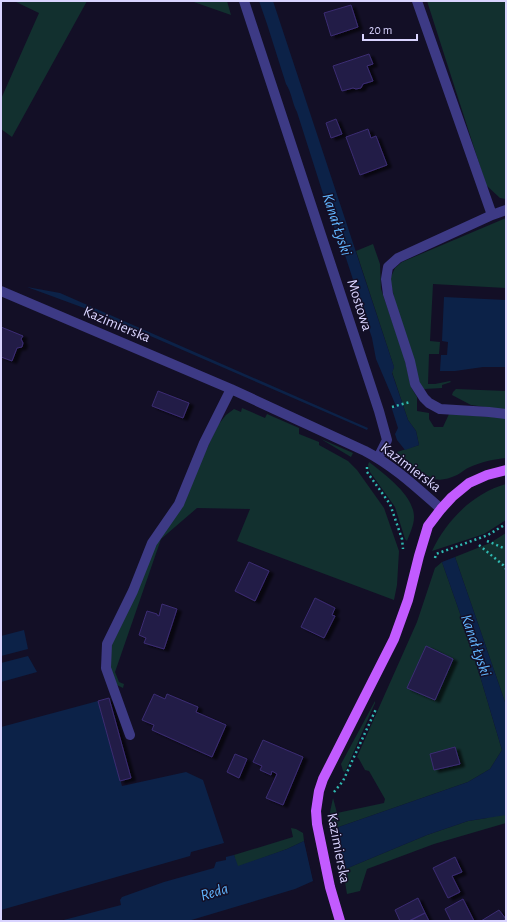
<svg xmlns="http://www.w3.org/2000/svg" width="507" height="922" viewBox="0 0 507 922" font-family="'Alegreya Sans',sans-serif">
	<defs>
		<filter id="shadow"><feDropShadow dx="4.5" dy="2.5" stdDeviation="1" flood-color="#0009"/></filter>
	</defs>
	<rect width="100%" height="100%" fill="#130f26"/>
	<!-- green -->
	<path fill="#12302f" d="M14 1H87L12 137 1 129V99L39 13Z
		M191 1H227L231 15Z
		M427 1H506V199L500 198 486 185Z
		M506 218V288L433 284 430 341 440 342 439 354H429L428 384H435L450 381 451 382 442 385V388L424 389 420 387 395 302 390 279 395 268 402 262Z
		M373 244 380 264 381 289 404 356 411 387 417 397V411L429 413V419L434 427H443L449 414 506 418V458C494 459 481 462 470 467 465 469 461 473 457 475 440 483 432 480 416 471 407 466 401 461 397 452L419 445 416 431 408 420 392 372 394 367 392 361 356 251Z
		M456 389 506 391V410L471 405 452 395 453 392Z
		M242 408 265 418 267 414 299 428V434L319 442V445L348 461 357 470 384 508 399 551 397 585 394 600 237 541 250 509 197 508 161 539 115 672 119 682 124 684 123 688 117 685 110 669 111 644 159 538 196 472 218 425 226 415 234 409 241 412Z
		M321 439 353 453 351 457Z
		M369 462C384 474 414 495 414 517 414 525 410 533 407 541L405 539 395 507 370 472 368 465Z
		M506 484V520L484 534 432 551C446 521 473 493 506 484Z
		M506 533V705L455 557 490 543Z
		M442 562 469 639 502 750 490 769 468 782 333 829 330 812 333 798 337 813 384 803 385 799 369 771 365 770 359 759 357 757 417 622 435 568Z
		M375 701V703L345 772 343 771 341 764Z
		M506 807V823L434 844 367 869 360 891 347 894 343 870 427 835 468 821 487 818Z
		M291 828 296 829 303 833 304 841 287 849 237 867 234 855 293 837Z"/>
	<!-- water -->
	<path fill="#0c2248" d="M259 1H273L392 361 394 367 392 373 408 420 416 431 419 445 405 450 397 440 395 434 398 428 392 409 396 406 376 359 372 338 345 255 332 222 297 112C292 103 292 93 286 84L267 24Z
		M27 287 60 293 368 428 367 430 95 312Z
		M444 297 506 300V367H483L455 371H440L441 355H447L448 342 442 341Z
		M455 557 506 705V815L468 821 427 835 343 870 333 829 468 782 490 769 502 750 469 639 442 562Z
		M24 630 28 649 1 656V636Z
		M28 656 37 672 1 682V663Z
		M98 701 122 786 186 772 203 780 224 843 191 852 190 856 1 910V727Z
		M304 841 313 881 295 889 188 921H60L121 905 120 900 122 897 164 882 214 868 216 862 226 860V857L234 855 238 866 287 849Z"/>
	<!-- pier -->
	<path fill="#130f26" d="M333 827 338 849 343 872 341 871 331 830Z
		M304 839 306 840 311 861 315 880 314 883Z"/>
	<!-- building -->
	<path fill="#241b47" stroke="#3b2d73" filter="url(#shadow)" d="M351 5 358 27 331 36 324 13Z
		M369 54 373 64 367 66 373 81 363 84 361 88 356 89 353 88 342 91 333 66Z
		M336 119 342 134 331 138 326 123Z
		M368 129 371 138 376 136 387 165 360 175 346 137Z
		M1 327 23 336 21 339 23 343 22 347 17 348 12 361 1 357Z
		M158 391 189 403 183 418 152 406Z
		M249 562 269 571 255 601 235 591Z
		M315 598 335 608 332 615 335 616 324 638 301 627Z
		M162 604 177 609 164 649 144 643 146 638 139 635 147 611 157 614V615L159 616Z
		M426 646 453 659 435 700 407 688Z
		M154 694 165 699 167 694 198 707 196 712 226 725 212 757 152 730 154 725 142 720Z
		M109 698 131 778 120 781 98 701Z
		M263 740 303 757 283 805 266 798 277 774 272 771 271 775 260 770 262 766 253 762Z
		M455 747 460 764 434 770 430 754Z
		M235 754 247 759 239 778 227 772Z
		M455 857 462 872 452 876 460 892 448 898 433 868Z
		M418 898 425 913 409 921H400L395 910Z
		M463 899 474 921H451L445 909Z
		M499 910 506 919 503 921H481Z
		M425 913 429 921H409Z"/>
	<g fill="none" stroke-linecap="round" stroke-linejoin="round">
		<!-- path -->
		<path stroke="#2fb8b0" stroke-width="2.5" stroke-dasharray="2 3" stroke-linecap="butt" d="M392 407 410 402
			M367 467V472L390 504 402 539 403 549
			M487 541 506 549
			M479 545 503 565 506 569
			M435 558 436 554 488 535 506 524
			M334 792 343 781 376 709"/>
		<!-- minor -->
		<path stroke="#3d3a85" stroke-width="10" d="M244 1 379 411 387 440 378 458
			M417 1 492 215
			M506 210 492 215 398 258 388 267 386 279 388 294 410 361 415 384 424 398 429 403 440 409 489 412 506 414
			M1 291 231 389 365 451C394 466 417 488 441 509
			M130 735 106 668 107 644 133 591 152 543 179 504 204 443 231 389"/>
		<!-- major -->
		<path stroke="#c25bff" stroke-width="10" d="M340 921 330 887 317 824 316 811 319 791 323 779 394 639 408 600 419 556 428 526 441 509 452 497 469 483 487 475 506 470"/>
	</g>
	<g text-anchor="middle" stroke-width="3" stroke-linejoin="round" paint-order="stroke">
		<!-- street labels -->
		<g font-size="15" fill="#d9d4ff" stroke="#130f26">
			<text transform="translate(360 305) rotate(72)" y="5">Mostowa</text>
			<text transform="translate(117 324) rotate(23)" y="5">Kazimierska</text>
			<text transform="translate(411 467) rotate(37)" y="5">Kazimierska</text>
			<text transform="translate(339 848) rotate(79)" y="5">Kazimierska</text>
		</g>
		<!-- water labels -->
		<g font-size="16" font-style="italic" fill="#62b6ff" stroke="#130f26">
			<text transform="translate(338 224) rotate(72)" y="6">Kanał Łyski</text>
			<text transform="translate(477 645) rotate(71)" y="6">Kanał Łyski</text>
			<text transform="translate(214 891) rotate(-17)" y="6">Reda</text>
		</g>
	</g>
	<!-- border -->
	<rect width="507" height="922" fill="none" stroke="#d9d4ff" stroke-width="4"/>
	<!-- scale -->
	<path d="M363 34v6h54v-6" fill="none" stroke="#d9d4ff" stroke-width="2"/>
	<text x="369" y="34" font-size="12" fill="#d9d4ff" stroke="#130f26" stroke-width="3" paint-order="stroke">20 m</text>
</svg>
